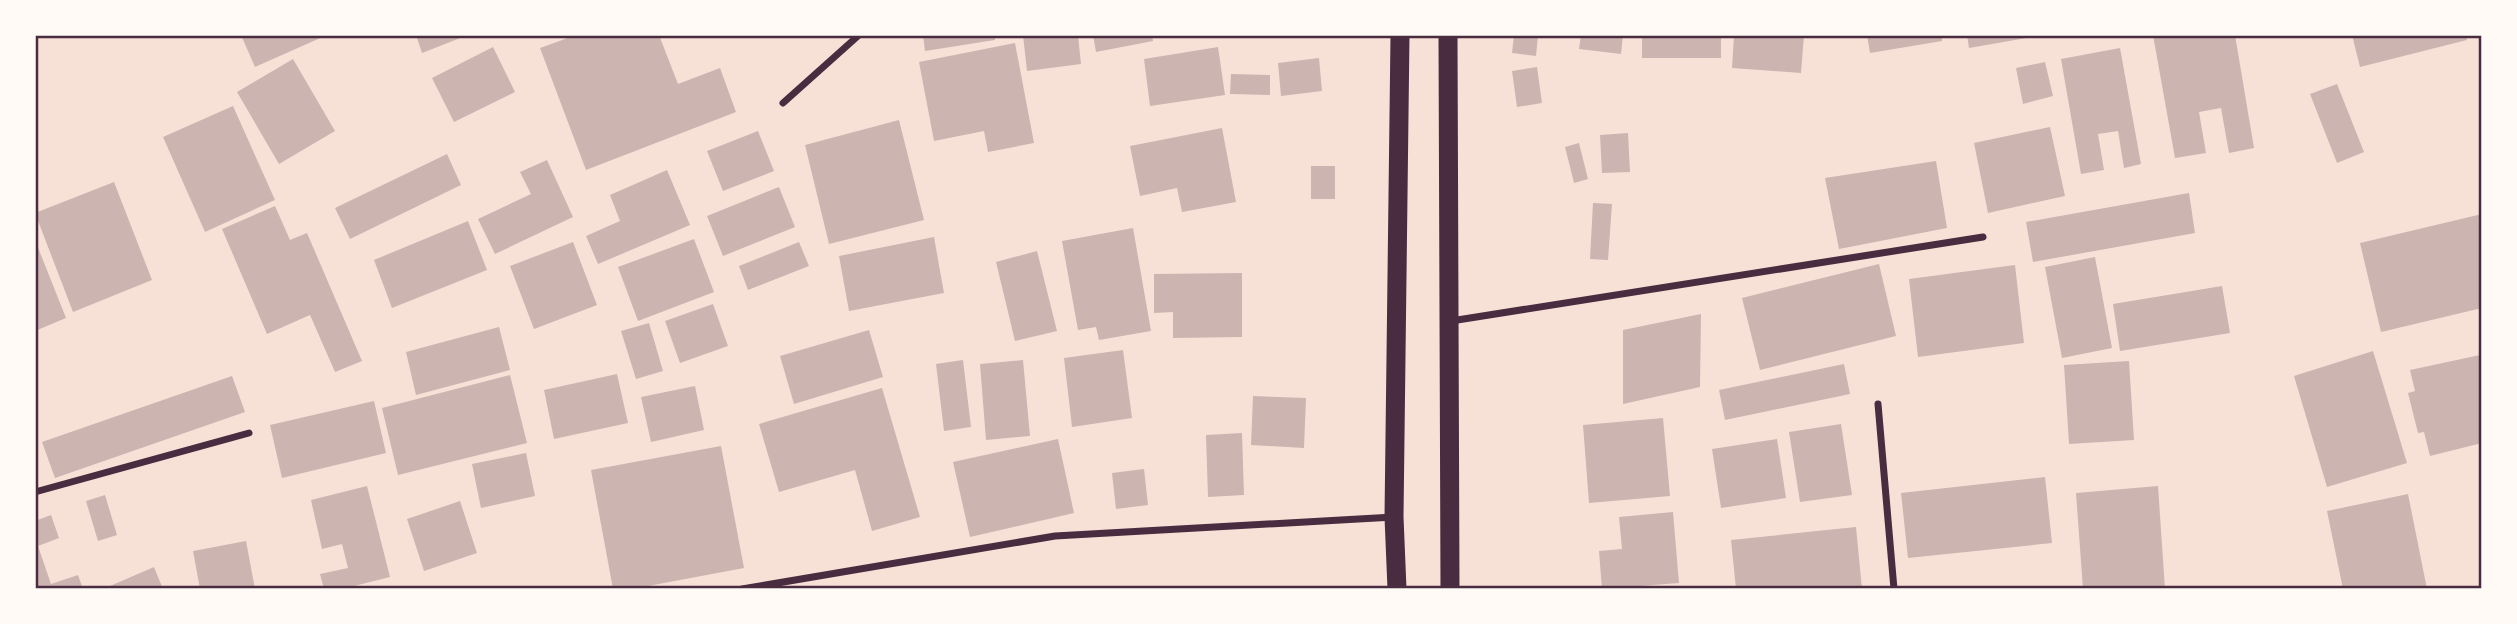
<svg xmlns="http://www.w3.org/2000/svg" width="2517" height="624" viewBox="0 0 2517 624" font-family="Helvetica,sans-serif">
	<rect width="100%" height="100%" fill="#f7e1d7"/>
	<!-- building -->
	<path fill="#ccb4b1" d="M241 35H327L255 67Z
		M416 35H468L422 53Z
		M576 35H659L678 84 720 68 736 112 586 170 540 48Z
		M923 35H995V40L925 51Z
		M1023 35H1078L1081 64 1027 71Z
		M1093 35H1152L1153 41 1096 52Z
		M1514 35H1538L1536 56 1512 53Z
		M1581 35H1623L1621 54 1579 49Z
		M1642 35H1721V58H1642Z
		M1734 35H1804L1801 73 1732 68Z
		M1867 35H1942V41L1870 53Z
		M1967 35H2032V37L1969 48Z
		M2153 35H2235L2254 148 2229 153 2221 108 2199 112 2206 153 2175 158Z
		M2352 35H2466L2467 40 2360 67Z
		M1015 43 1034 143 988 152 984 131 934 141 919 62Z
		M493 47 515 92 454 122 432 78Z
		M1218 47 1225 95 1150 106 1144 59Z
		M2120 48 2141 164 2124 168 2118 131 2098 134 2104 170 2081 174 2061 59Z
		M1319 58 1322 91 1281 96 1278 63Z
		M293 59 335 131 279 164 237 92Z
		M2045 62 2053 96 2023 104 2016 68Z
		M1537 67 1542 103 1517 107 1512 71Z
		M1231 74 1270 75V95L1230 94Z
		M2337 84 2364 152 2337 163 2310 94Z
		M233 106 275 200 205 232 163 137Z
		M899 120 924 220 829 244 805 145Z
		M2050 127 2065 196 1988 213 1974 143Z
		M1222 128 1236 202 1182 212 1177 188 1140 196 1130 146Z
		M758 131 774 171 723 191 707 151Z
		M1628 133 1630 172 1602 173 1600 135Z
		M1579 143 1588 179 1574 183 1565 147Z
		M447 154 461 185 350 239 335 208Z
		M547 160 573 217 495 254 478 219 531 194 520 172Z
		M1936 161 1947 228 1839 249 1825 178Z
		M1311 166H1335V199H1311Z
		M667 170 690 225 598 264 586 236 620 221 610 195Z
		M114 182 152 280 73 312 35 213Z
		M779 187 795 227 723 256 707 216Z
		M2189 193 2195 233 2033 262 2026 222Z
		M1593 203 1612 204 1608 260 1590 259Z
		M275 206 290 240 307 233 362 361 335 372 310 315 267 334 222 229Z
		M2482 214V308L2381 332 2360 243Z
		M468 221 487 270 392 308 374 260Z
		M1133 228 1151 331 1099 340 1096 327 1078 330 1062 241Z
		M934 237 944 293 849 311 839 256Z
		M694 239 714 292 638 321 618 267Z
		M35 240 66 318 35 331Z
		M573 242 597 305 534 329 510 266Z
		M799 242 809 266 748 290 739 266Z
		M1037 251 1057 331 1015 341 996 262Z
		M2095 257 2112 348 2062 358 2045 267Z
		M1879 264 1896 336 1760 370 1742 298Z
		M2015 265 2024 343 1918 357 1909 279Z
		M1242 273V337L1173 338V312L1154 313V274Z
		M2222 286 2230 333 2120 351 2113 304Z
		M713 304 728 346 680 363 665 321Z
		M1701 314 1700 387 1623 404V330Z
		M649 323 663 371 636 379 621 331Z
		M499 327 510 370 416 395 406 352Z
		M869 330 883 377 794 404 780 356Z
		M1123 350 1132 418 1072 427 1064 358Z
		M2373 351 2407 463 2327 487 2294 376Z
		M2480 355 2482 443 2430 456 2424 432 2418 433 2408 393 2415 391 2410 370Z
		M963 360 971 427 944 431 936 364Z
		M1023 360 1030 436 986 440 980 364Z
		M2129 361 2134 440 2069 444 2064 365Z
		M1844 364 1850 394 1725 420 1719 390Z
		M617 374 628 423 554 439 544 390Z
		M510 375 527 443 398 475 382 408Z
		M232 376 245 412 55 478 42 442Z
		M695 386 704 430 651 442 641 397Z
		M882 388 920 517 872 531 855 470 779 492 759 424Z
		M1253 396 1306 398 1304 448 1251 445Z
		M374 401 386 453 282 478 270 425Z
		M1663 418 1670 496 1589 503 1583 425Z
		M1841 424 1852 495 1800 502 1789 432Z
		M1242 433 1244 495 1208 497 1206 435Z
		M1058 439 1074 513 970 537 953 462Z
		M1777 439 1786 498 1721 508 1712 449Z
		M721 446 744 568 632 589H613L591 470Z
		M526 453 535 496 481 508 472 464Z
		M1144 469 1148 505 1116 509 1112 473Z
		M2045 477 2052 543 1908 558 1901 493Z
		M367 486 390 577 342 589H324L320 574 348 568 342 544 322 549 311 500Z
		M2158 486 2165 589H2083L2076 493Z
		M2408 494 2427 589H2343L2327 511Z
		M105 495 117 535 98 541 86 501Z
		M460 501 477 553 424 571 407 519Z
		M1673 512 1679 583 1602 589 1599 551 1622 549 1619 517Z
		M51 515 59 538 38 546 51 584 78 575 83 589H39L35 578V521Z
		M1856 527 1862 589H1736L1731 540Z
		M246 541 255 589H200L193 551Z
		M154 567 163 589H103Z"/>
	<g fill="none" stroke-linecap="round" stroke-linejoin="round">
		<!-- minor -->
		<path stroke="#4a2c40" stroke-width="7" d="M783 103 859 35
			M1451 321 1983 237
			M1878 404 1894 589
			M35 492 249 433
			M742 589 1055 536 1394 517"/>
		<!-- trunk -->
		<path stroke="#4a2c40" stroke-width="19" d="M1448 35 1450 589
			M1397 589 1394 517 1400 35"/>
	</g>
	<!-- border -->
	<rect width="2517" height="624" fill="none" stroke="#fffaf5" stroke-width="74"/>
	<rect x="37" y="37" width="2443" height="550" fill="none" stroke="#4a2c40" stroke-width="2.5"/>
</svg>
